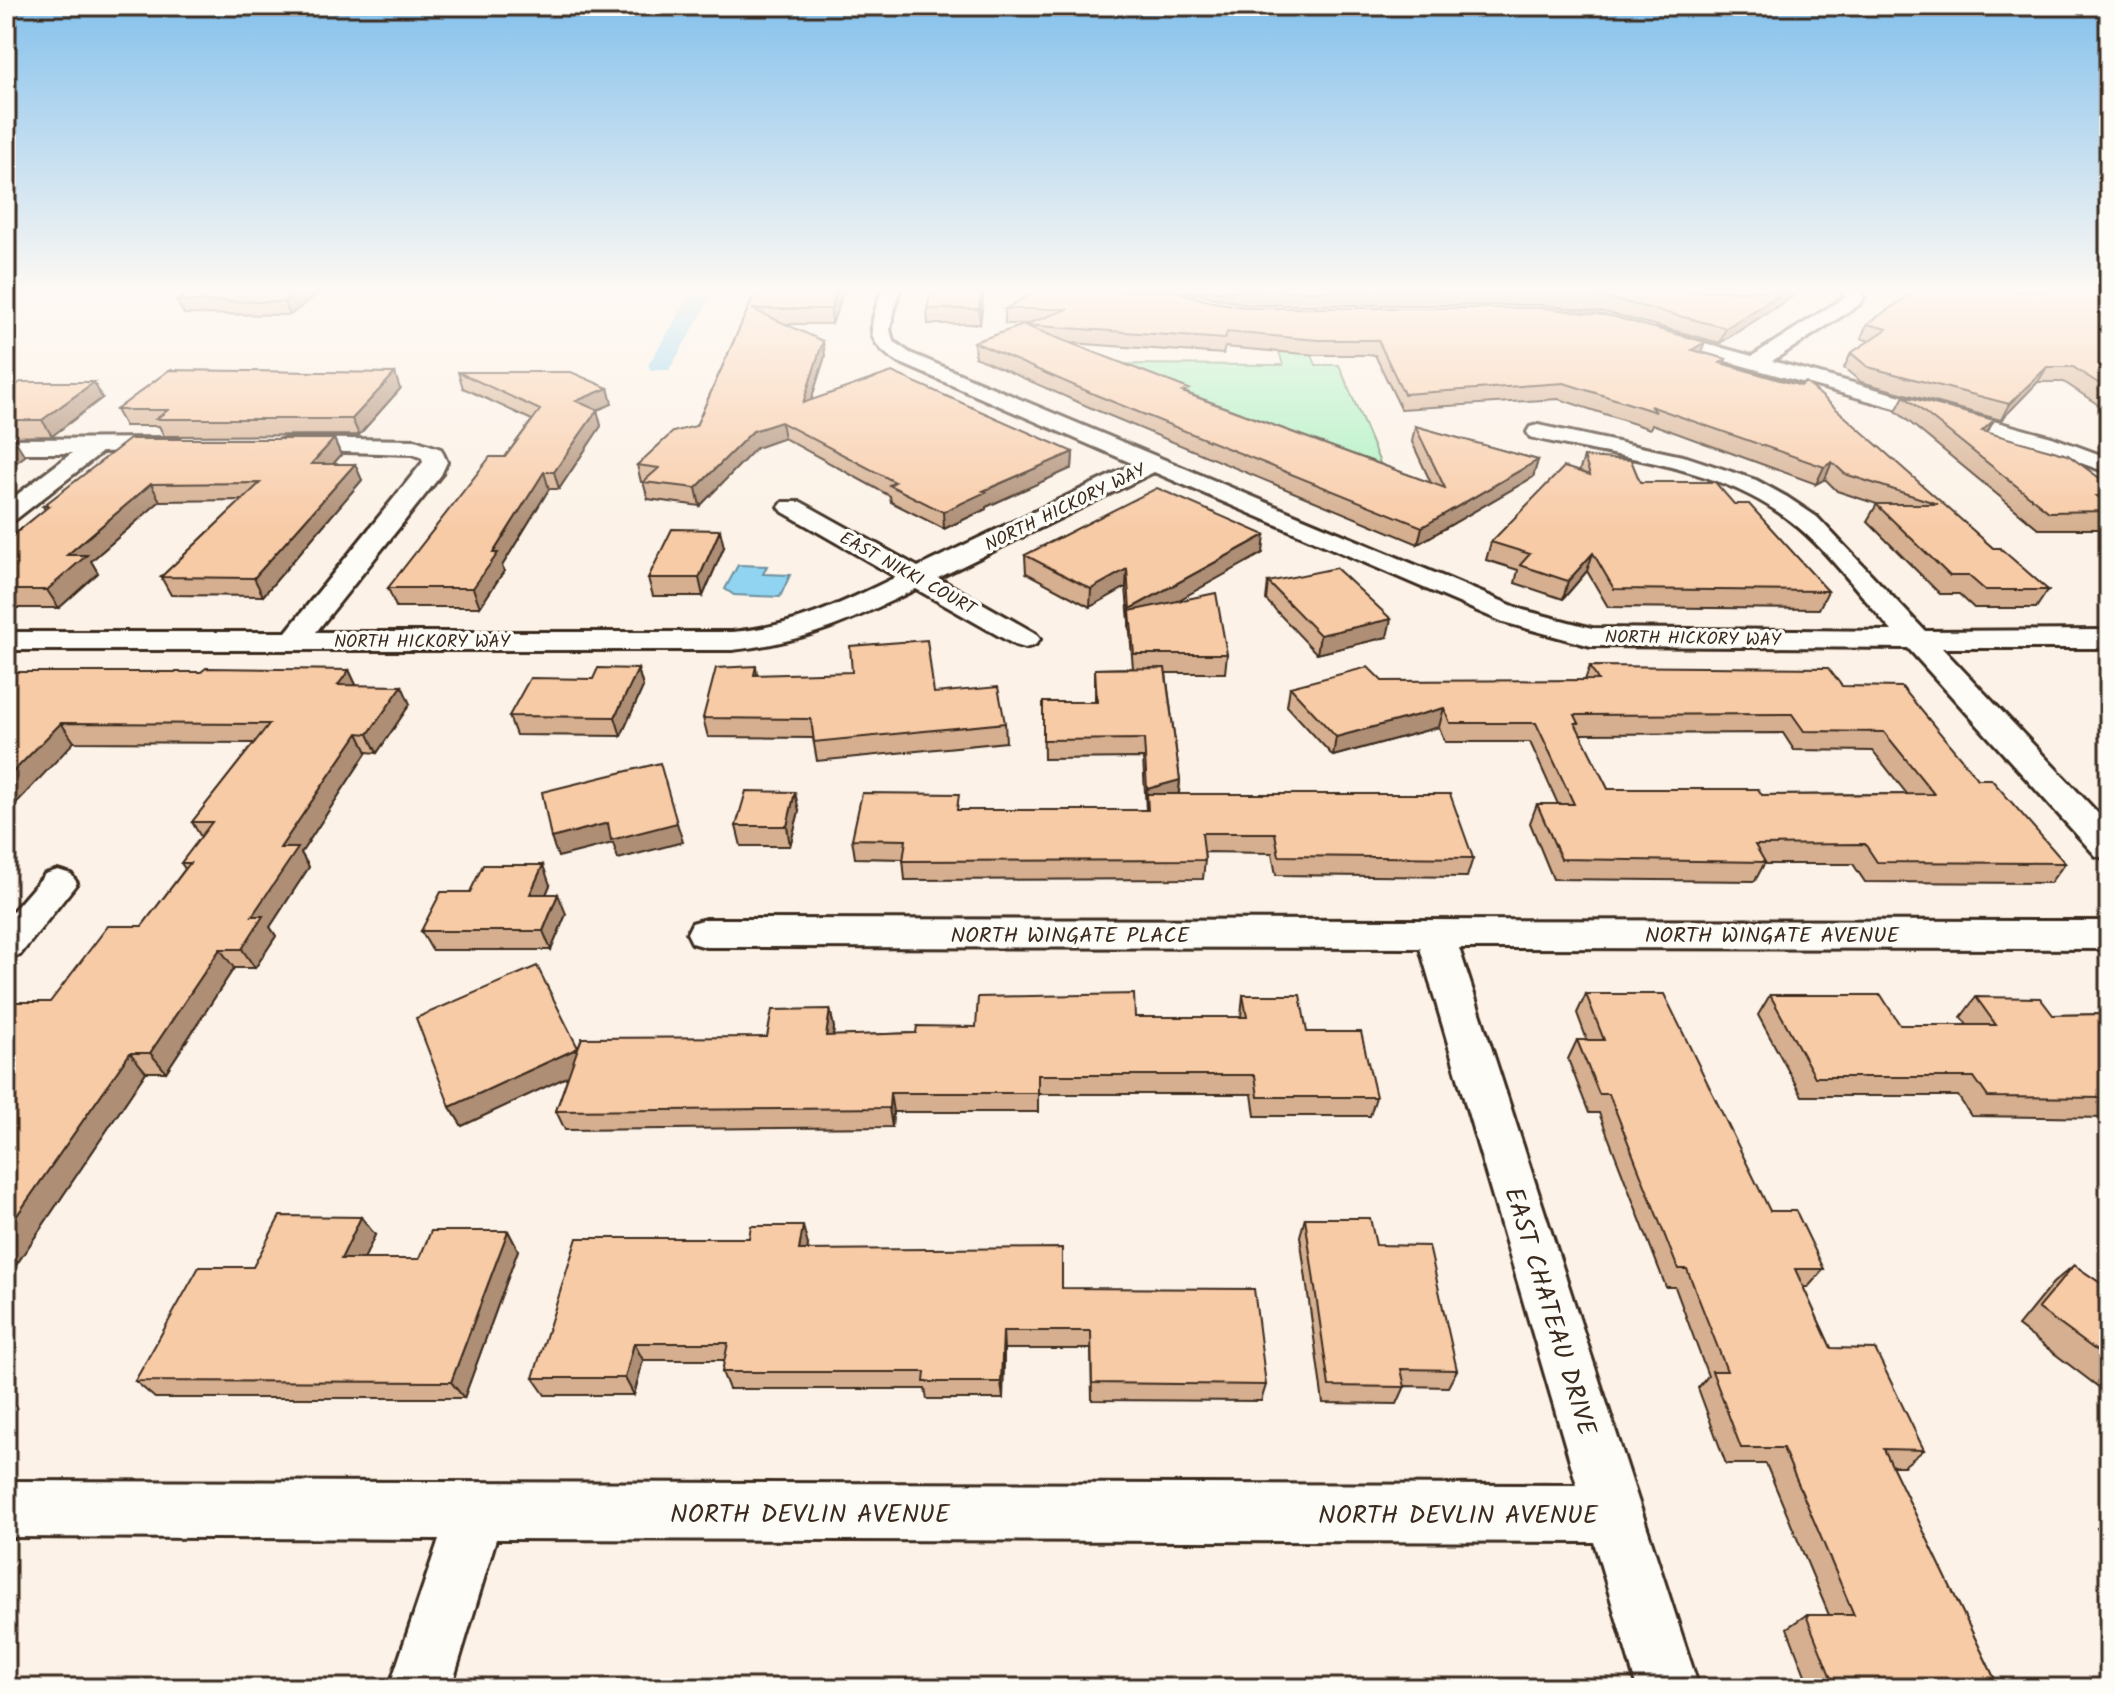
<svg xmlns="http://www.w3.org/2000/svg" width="2115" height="1694" viewBox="0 0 2115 1694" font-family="Kalam,sans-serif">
	<rect width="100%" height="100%" fill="#fcf2e7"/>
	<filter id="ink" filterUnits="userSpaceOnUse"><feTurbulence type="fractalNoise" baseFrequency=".0125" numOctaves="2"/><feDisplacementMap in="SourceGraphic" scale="16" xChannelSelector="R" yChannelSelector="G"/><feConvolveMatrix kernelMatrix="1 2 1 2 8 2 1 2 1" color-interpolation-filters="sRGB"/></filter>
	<g filter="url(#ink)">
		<!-- green -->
		<path fill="#a8f1bf" stroke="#728e6e" stroke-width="2" d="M1271 324H1300L1316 365H1339L1383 470 1107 364 1283 365Z"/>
		<!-- water -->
		<path fill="#90d4f1" stroke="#6e909d" stroke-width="2" d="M738 565 767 566 763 574 790 575 780 597 734 595 725 589Z"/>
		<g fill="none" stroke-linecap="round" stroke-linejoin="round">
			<!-- canal -->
			<path fill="#90d4f1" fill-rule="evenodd" d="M693 291H715L669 370H651L648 365Z"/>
			<!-- minor casing -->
			<g stroke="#3b2a1e" stroke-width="6">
				<path id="minor" d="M881 291H899L890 329 893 341 910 353 1523 610 1592 628 1892 631C1863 598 1832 556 1798 527 1724 464 1620 459 1530 437L1527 432 1530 427 1538 425 1687 457 1756 480 1787 497 1817 517 1925 631 2109 630V648H1942L2109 825V859L2096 856 1908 648 1591 646 1503 622 1154 472 938 578 1035 633 1040 639 1035 645 1025 648 1015 645 916 589C850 621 807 642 732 650H6V632H286L423 462 422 458 412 454 280 450 276 445 280 440 288 438 415 440 441 449 447 462 441 475 316 632H732C797 626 838 605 896 577L783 512 779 507 783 502H801L918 567 1134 464 896 361C862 338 871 327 881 291Z
					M1843 291H1861L1864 298 1859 305 1772 361 2052 437 2109 458V473L2036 447 1650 340 1647 336 1657 330 1752 356 1845 297Z
					M172 438 180 440 184 445 180 450 102 452 15 520 6 523V503L72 453H6V439Z
					M58 870 71 874 77 883 20 955 6 959V919L45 874Z
					M706 919 2109 921V949L1459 948 1699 1688H1637L1594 1542 496 1539 451 1688H389L439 1539 6 1537V1481L1577 1485 1420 948 706 947 692 943 687 933 692 923Z"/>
			</g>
			<!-- minor -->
			<use href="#minor" fill="#fdfcf7" fill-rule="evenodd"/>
		</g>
		<!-- wall -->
		<path fill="#d5af90" stroke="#3b2a1e" stroke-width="2" fill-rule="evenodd" d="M321 291 290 315 184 314 177 301Z
			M756 291H844L832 324H784L825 356 811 400 1073 452 1072 468 986 507V509L944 529 891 502 890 496 784 438 756 448 700 506 648 499 643 482H641L637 465 696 426Z
			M984 291 980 324H928L927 309Z
			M1181 291H1801L1720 343 1609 313 1541 305H1250Z
			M2109 291V412L2064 382H2038L2001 420 1861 382 1844 368 1851 353 1869 341 1861 338 1867 324Z
			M1212 302 1251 308 1701 352 1726 359 1724 364 1801 386 1993 548 2048 590 2036 608H1974L1959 594H1940L1867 521 1877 504 1837 491 1825 479 1816 484 1652 424 1650 429 1559 399 1401 409 1375 355H1316L1225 347 1223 354 1071 343 1189 394 1431 483 1412 442 1415 426 1538 460 1533 477 1418 544 1096 410 975 357 974 342 1027 324H1005V309Z
			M458 372 608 388 612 404 597 410 601 426 559 489H549L502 566 504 571 480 607H396L388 588 505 457 532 420 463 388Z
			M400 389 359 435 164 436 159 426H125L116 410Z
			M6 391 102 398 52 436 6 437Z
			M1904 396 1994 420 1987 433 2109 485V523L2106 529H2039L1896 411Z
			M334 439 341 455 333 464 362 480 263 596 171 595 161 577 242 500 160 501 91 561 98 573 59 608H6V541L45 510 43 506Z
			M1584 457 1640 482 1734 504 1828 591 1819 609 1608 607 1587 571 1563 599 1515 583 1518 570 1486 560 1491 542 1579 472Z
			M724 547 703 596H653L648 578Z
			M1263 553 1175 602 1227 654 1225 673H1166L1180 780 1179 794 1473 858 1467 877 1276 875 1272 853 1204 852 1205 860 1203 879 905 880 903 859 855 858 852 839 961 810H1146L1143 758 1044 759 1043 702H1095V669L1133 668 1126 587 1090 607 1026 573 1025 555Z
			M1268 582 1387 637 1317 654 1266 600Z
			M756 666 757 675 934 693 1005 723 1006 742 817 761 813 738 708 737 703 718Z
			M1590 666 1842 686 1978 779 2065 863 2050 883 1865 882 1853 864H1764L1755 881 1553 879 1530 823 1537 804H1558L1530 742H1445L1439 727 1333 756 1287 706 1290 687 1585 680ZM1783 733 1794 750 1873 751 1907 794 1762 795 1608 789 1580 734Z
			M638 669 643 687 621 736 516 735 509 716Z
			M349 670 356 685 410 704 377 753 367 752 301 853 309 867 270 927 276 936 255 968H234L166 1072H146L6 1280V1002H50L142 926 185 869 181 863 201 837 192 822 254 743 74 742 6 672H201Z
			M799 811 790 846H741L736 826Z
			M550 885 546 894 566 914 551 950H432L421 931 470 892Z
			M1586 994 1770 1211 1824 1269 1808 1287H1803L1831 1348 1924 1450 1904 1466H1892L1999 1688H1810L1787 1628 1806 1615H1829L1766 1464H1726L1698 1388 1708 1376 1675 1287H1666L1599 1113H1589L1568 1059 1577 1040H1587L1577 1013Z
			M1243 995 1307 1032 1376 1097 1370 1116H1255L1252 1094H1038V1112H893L892 1127 565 1130 556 1111 568 1076 462 1126 450 1107 578 1048 767 1037 830 1009 834 1028 833 1036 916 1033 976 1027 1135 1017H1241Z
			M1770 995 1900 1025H1967L1961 1017 1976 997 2053 1015 2109 1014V1118L1971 1116 1958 1096H1802L1758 1015Z
			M1305 1218 1376 1245 1457 1370 1448 1387 1405 1386 1397 1404 1323 1403 1300 1236Z
			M508 1231 518 1250 464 1398H155L135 1381 253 1267 375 1235 364 1259H419Z
			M808 1245 807 1250 1062 1288 1266 1385 1261 1401 1092 1400 1091 1349H1004L1003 1399H927L925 1389H729L722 1372 725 1360H643L634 1395H545L533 1378Z
			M2074 1265 2109 1289V1395L2018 1326 2053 1283Z
			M2109 1521V1551L2097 1528Z"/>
		<!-- shaded-wall -->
		<path fill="#ae8e75" stroke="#3b2a1e" stroke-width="2" d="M298 291H321L290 315 284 302Z
			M837 291H844L832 324 831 309Z
			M982 291H984L980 324 979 309Z
			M1785 291H1801L1720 343 1726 328Z
			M823 341 825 356 805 419 803 403Z
			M1705 342 1699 357 1692 350Z
			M2047 367 2038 382 2001 420 2009 404Z
			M395 373 400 389 359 435 352 419Z
			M94 382 102 398 52 436 42 420Z
			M608 388 612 404 580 417 576 401Z
			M597 410 601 426 559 489 554 472Z
			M1994 420 1985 436 1982 431Z
			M781 422 784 438 756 448 700 506 696 488 753 431Z
			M334 439 341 455 318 481 311 464Z
			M15 440 25 456 6 470V446Z
			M1073 452 1072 468 986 507V509L944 529 943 512 983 491Z
			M1538 460 1533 477 1418 544 1422 527Z
			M1832 462 1825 479 1816 484 1824 467Z
			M355 464 362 480 263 596 254 578Z
			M544 472 549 489 502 566 504 571 480 607 473 588 493 553Z
			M151 484 160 501 91 561 98 573 59 608 47 590 67 555Z
			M720 530 724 547 703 596 699 578Z
			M1265 535 1263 553 1132 626 1130 611 1129 627 1130 609Z
			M1593 553 1587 571 1563 599 1568 581Z
			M1127 569 1126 587 1090 607 1091 589Z
			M1391 619 1387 637 1317 654 1320 635Z
			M638 669 643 687 621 736 615 717Z
			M349 670 358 689 338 685Z
			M402 686 410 704 377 753 368 734Z
			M1444 708 1439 727 1333 756 1336 737Z
			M61 723 74 742 6 814V779Z
			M358 733 367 752 301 853 309 867 270 927 276 936 255 968 242 949 252 916 280 848Z
			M1180 780 1178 799 1147 794 1146 808 1147 789Z
			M795 792 799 811 790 846 787 826Z
			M608 823H677L683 842 618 859 613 843 558 857 551 838Z
			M543 865 550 885 538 914 530 894Z
			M558 894 566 914 551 950 543 931Z
			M220 949 234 968 166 1072 150 1053Z
			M830 1009 834 1028 830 1055 826 1036Z
			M578 1048 586 1068 462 1126 450 1107Z
			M130 1053 146 1072 6 1280V1231Z
			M890 1093 893 1112 892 1127 889 1108Z
			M361 1217 375 1235 356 1277 341 1259Z
			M803 1226 808 1245 804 1268 799 1250Z
			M508 1231 518 1250 464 1398 451 1382Z
			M1003 1331 1004 1349 1003 1399 1001 1382Z
			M634 1343 643 1360 634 1395 625 1378Z"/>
		<!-- building -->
		<path fill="#f8cba7" stroke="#3b2a1e" stroke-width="2" fill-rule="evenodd" d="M192 291H298L284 302 177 301Z
			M756 291H837L831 309H752L823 341 803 403 892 372 1073 452 983 491 986 492 943 512 889 485 895 482 781 422 753 431 696 488 643 482 659 468 637 465 673 432 696 426Z
			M931 291H982L979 309H927Z
			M1037 291H1175L1212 302 1251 308H1545L1611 316 1705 342 1692 350 1726 359 1720 363 1801 386 1806 382 1993 548H2000L2048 590H1985L1969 576H1950L1876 504H1938L1845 474 1832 462 1824 467 1650 406 1656 412 1564 383 1404 394 1378 340H1318L1227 332 1225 339 1024 325 1068 309H1005Z
			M1550 291H1785L1726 328 1613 299Z
			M1915 291H2109V390L2073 367H2047L2009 404 1868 367 1851 353 1887 329 1867 324Z
			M1024 325 1189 389 1182 392 1445 488 1415 426 1538 460 1422 527 1096 395 974 342Z
			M169 370 395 373 352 419H156L168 410H116Z
			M458 372H571L608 388 576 401 597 410 554 472H544L493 553H498L473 588H388L490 457H505L540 410Z
			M21 382H94L42 420H6V391Z
			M1904 396 1994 420 1982 431 2068 455 2109 485V496H2097L2109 505V511L2049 512Z
			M6 439 15 440 6 446Z
			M130 439H334L311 464H355L254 578 161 577 260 483 151 484 67 555H87L47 590H6V541L49 506H43Z
			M1584 457 1631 460 1640 482H1715L1734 504H1749L1828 591 1614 589 1593 553 1568 581 1520 565 1530 554 1491 542 1564 467 1590 475Z
			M1157 488 1265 535 1130 609 1127 569 1091 589 1025 555Z
			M672 529 720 530 699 578H648Z
			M1336 568 1391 619 1320 635 1268 582Z
			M1216 593 1227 654H1134L1130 611Z
			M927 640 934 693 998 687 1005 723 814 742 811 719 703 718 716 668 756 666 754 675 852 672 850 646Z
			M1590 666 1828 668 1842 686 1902 687 1978 779H1991L2065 863 1877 862 1865 844 1755 845 1765 862 1561 859 1537 804H1574L1536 723H1450L1444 708 1336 737 1290 687 1368 667 1382 681 1598 680ZM1792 714 1804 731 1884 732 1934 794 1762 795 1758 789H1608L1575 723H1579L1575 715Z
			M206 668 349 670 338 685 402 686 368 734 358 733 280 848H298L252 916H263L242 949H220L150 1053H130L6 1231V1002H50L108 926H142L190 863H181L212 822H192L269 724 61 723 6 779V672H201Z
			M598 668 638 669 615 717 509 716 530 678 593 679Z
			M1165 668 1180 780 1147 789 1144 739 1043 740V702H1097L1095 669Z
			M660 763 677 823 611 840 608 823 551 838 542 792Z
			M746 791 795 792 787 826H736Z
			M862 793 959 794 957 810H1148L1147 794H1450L1473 858 1279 856 1275 833H1202L1205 860 903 861 906 840 852 839Z
			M483 865H543L530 894H558L543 931H421L441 892H470Z
			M537 966 578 1048 582 1038 767 1037 772 1010 830 1009 826 1036 916 1033 917 1026 976 1027 978 997 1134 994 1135 1017H1247L1243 995H1300L1307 1032H1361L1376 1097H1258L1255 1075H1038V1093H890L889 1108 556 1111 578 1048 450 1107 416 1018Z
			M1586 994H1664L1770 1211H1796L1824 1269H1795L1831 1348 1875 1349 1924 1450 1884 1449 1999 1688H1835L1806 1615H1854L1783 1448H1741L1712 1371H1727L1687 1269H1678L1609 1094H1599L1577 1040H1604Z
			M1770 995H1881L1900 1025H1996L1976 997 2040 998 2053 1015 2109 1014V1098L1988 1097 1974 1077H1815Z
			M280 1216 361 1217 341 1259H419L431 1231H508L451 1382 135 1381 199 1267H253Z
			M1305 1218H1370L1376 1245 1429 1246 1457 1370 1401 1369 1405 1387 1329 1386Z
			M751 1226H803L799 1250 1062 1248V1288L1254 1289 1266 1385 1092 1383 1091 1331H1003L1001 1382H924L925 1372H722L728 1343H634L625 1378H533L577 1238H749Z
			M2074 1265 2109 1289V1360L2038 1308Z
			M584 1683H709V1688H583Z
			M12 1684 132 1686 131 1688H10Z
			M1310 1687 1379 1688H1310Z"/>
	</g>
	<!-- sky -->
	<linearGradient id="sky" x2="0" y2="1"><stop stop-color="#85c1ec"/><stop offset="0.55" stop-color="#fef9f4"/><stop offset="1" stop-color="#fef9f4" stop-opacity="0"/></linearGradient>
	<rect width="2115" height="529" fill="url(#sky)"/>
	<g text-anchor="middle" stroke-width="7" stroke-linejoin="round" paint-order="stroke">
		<!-- far-street labels -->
		<g font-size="18" fill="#3b2a1e" stroke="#fdfcf7">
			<text transform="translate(1065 507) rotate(-26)" y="6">NORTH HICKORY WAY</text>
			<text transform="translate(908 573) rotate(29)" y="6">EAST NIKKI COURT</text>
			<text transform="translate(1693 638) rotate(1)" y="6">NORTH HICKORY WAY</text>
			<text x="422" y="647">NORTH HICKORY WAY</text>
		</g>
		<!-- street labels -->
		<g font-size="22" fill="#3b2a1e" stroke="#fdfcf7">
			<text x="1070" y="942">NORTH WINGATE PLACE</text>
			<text x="1772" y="942">NORTH WINGATE AVENUE</text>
		</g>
		<!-- near-street labels -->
		<g font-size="26" fill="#3b2a1e" stroke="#fdfcf7">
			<text transform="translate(1551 1311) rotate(73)" y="9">EAST CHATEAU DRIVE</text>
			<text x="810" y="1522">NORTH DEVLIN AVENUE</text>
			<text x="1458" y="1523">NORTH DEVLIN AVENUE</text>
		</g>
	</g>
	<!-- margin -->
	<rect width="2115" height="1694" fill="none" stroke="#fdfcf7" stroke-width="32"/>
	<rect x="16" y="16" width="2083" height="1662" fill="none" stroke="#3b2a1e" stroke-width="3" filter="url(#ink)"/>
</svg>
